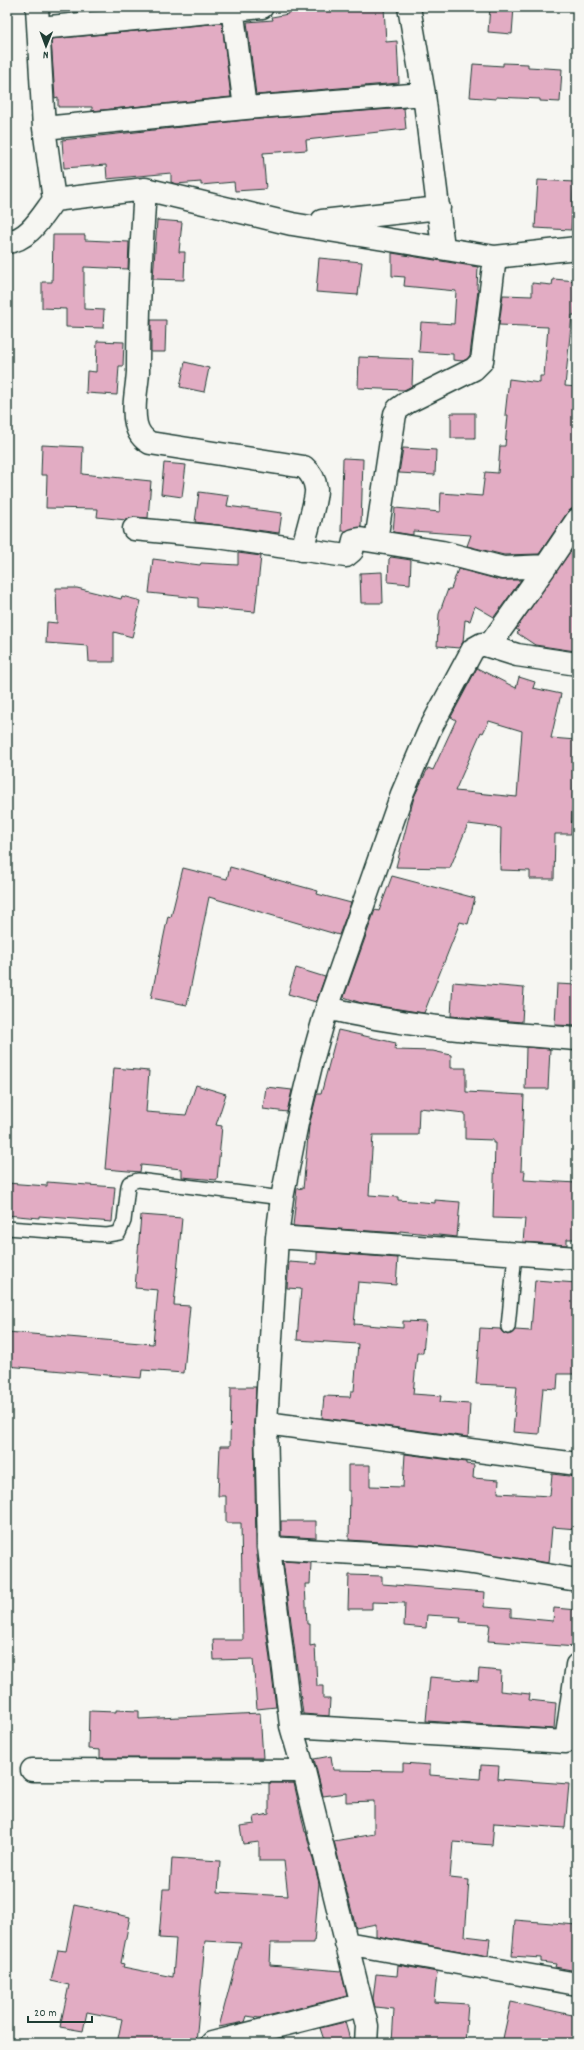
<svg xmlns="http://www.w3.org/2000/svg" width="584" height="2050" viewBox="0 0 584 2050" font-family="Dekko,sans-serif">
	<rect width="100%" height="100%" fill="#f6f6f2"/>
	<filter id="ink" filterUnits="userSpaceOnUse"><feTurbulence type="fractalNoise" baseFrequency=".025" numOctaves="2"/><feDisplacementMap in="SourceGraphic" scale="8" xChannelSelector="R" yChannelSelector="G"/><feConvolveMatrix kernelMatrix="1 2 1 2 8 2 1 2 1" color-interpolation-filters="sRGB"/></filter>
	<g filter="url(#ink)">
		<!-- building -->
		<path fill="#e2acc3" stroke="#1f3d34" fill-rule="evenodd" d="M296 7H384L386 42 397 41 399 83 256 95 247 22 273 20 272 17 288 14 287 9Z
			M490 7H514L512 34 488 32Z
			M222 23 231 97 92 111V107H58V97L55 98 51 39Z
			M503 63 528 64V67L562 69 560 102 540 101V99L496 97V99L470 97 473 64 503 66Z
			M404 108 406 129 306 140 307 150 263 153 266 189 235 191 234 182 201 185V182L176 184 171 182V173L107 179 106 165 64 168 62 140 246 120Z
			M538 180 574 182 571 230 535 228Z
			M157 220 182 222 179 252H185L184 280 153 279Z
			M53 235H85V240L129 242 128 269 84 267V309L104 310 103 328 66 327V309L42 308V282H52Z
			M392 253 478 267 477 289 478 290 470 355 467 359 463 361 453 360V354L419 352 421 322 454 324 456 291 404 286 405 277 392 276Z
			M319 258 362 262 358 295 316 292Z
			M553 279 577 281 575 315H572L565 386 577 387 576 451 577 508 571 509 567 513 539 554 504 555 467 546 471 535 413 531V535L393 532 395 508 440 512 441 493 482 496 485 472 498 473 500 446H505L508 415H505L509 379 540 383V376H544L548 327 499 325 503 295 532 296V283L552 285Z
			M151 320H166L165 352H151Z
			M97 341 124 342 123 366H119L117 395 86 393 87 371 96 372Z
			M359 357 413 359 412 386 404 390 358 388Z
			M185 362 209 368 204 392 180 387Z
			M451 413H475V438H451Z
			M42 445 83 447 82 474 151 481 148 518 135 517 126 520 97 517 98 509 46 508 47 475H41Z
			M403 448 436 450 435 475 399 473Z
			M343 458 363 459 361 527 346 531H341Z
			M164 463 186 465 182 497 161 494Z
			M199 492 229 496 227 506 282 513 279 533 195 522Z
			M577 542V626L575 651 535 645 517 633 519 631 516 629Z
			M238 553 261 556 255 612 198 607V598L149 593 153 559 200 565 201 563 238 565Z
			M391 557 411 560 410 584 388 582 389 559Z
			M458 569 500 580H521L494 617 475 606 470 621 465 620 463 642 459 648 437 646 439 614 448 589H451Z
			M382 572 383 603H361L360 573Z
			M56 588H77L121 599 122 596 141 601 132 637 114 632V662H89L88 646 46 643 47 622 57 623Z
			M477 668 516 688 519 677 535 682 533 688 561 694 551 738 576 740 571 834H555L554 879H530V871L500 870 501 828 468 824 450 868 396 867 414 797 428 768 433 770 456 720 451 717ZM489 721 522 731 517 797 455 791 481 732 483 733Z
			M230 867 318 891 317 894 351 903 339 935 209 897 187 1005 151 998 168 916 171 917 183 868 227 879Z
			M392 876 475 898 468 924 460 922 424 1013 361 1003 344 997 375 910 379 911Z
			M296 968 325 977 316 1002 288 994Z
			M453 982 524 988 522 1022 451 1016Z
			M557 984 577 985V1026L555 1025Z
			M338 1030 396 1043 395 1050 433 1051 451 1055V1068H466V1092L524 1095 521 1171H525L524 1180 577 1183V1239H567V1245L523 1242 525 1219 493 1218 495 1143H493V1140L465 1139V1113L419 1108 418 1135H373L369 1195 398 1197V1200L435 1203V1200L460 1202 457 1237 400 1231V1233L293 1226 297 1188 303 1189 309 1126 317 1094H321Z
			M526 1047 550 1049 548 1089H525Z
			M114 1068 149 1071 146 1112 186 1115 196 1085 226 1094 216 1125 222 1126 217 1180 182 1177V1169L141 1165 140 1172 105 1169Z
			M266 1087 292 1090 287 1112 263 1109Z
			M47 1182 115 1187 112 1222 39 1216V1218L7 1215V1183L47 1186Z
			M141 1215 182 1218 174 1305 190 1306 184 1373 142 1370 141 1378 7 1366V1332L153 1344 158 1290 135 1288Z
			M317 1252 398 1258 396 1285 358 1282 354 1324 403 1328V1321L426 1322 423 1353H417L413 1394 441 1396 440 1402 470 1404 468 1437 322 1418 324 1396 350 1397 351 1391H354L358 1344 297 1340 301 1289 287 1288 289 1262 317 1264Z
			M535 1280 577 1283V1317H573V1353L577 1354V1374H558L557 1389 543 1388 539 1434 513 1432 517 1386 476 1384 480 1328 500 1329 503 1333 508 1335 515 1330 531 1331Z
			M231 1387H256L254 1423 256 1548 276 1707 257 1709 253 1659 214 1660 213 1640H243L241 1523H226V1496H218L220 1446H230Z
			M405 1454 466 1462V1464L474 1465 473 1478 499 1480 498 1493 550 1496 552 1474 577 1477V1529L552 1527 549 1563 426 1545 349 1540 350 1491H348V1465H370V1486L403 1487Z
			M281 1521H316V1538L281 1536Z
			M283 1561 311 1563 310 1584H305L307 1624H310V1646L315 1645 317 1686H323V1699H330L329 1716 303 1714Z
			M349 1575 382 1576V1584L485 1592 484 1607 511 1609V1617L553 1621 554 1608 577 1610V1647L488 1641 490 1624 460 1622 461 1617 427 1615 426 1628 404 1626 405 1603 372 1602V1609H348Z
			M479 1669 501 1671 500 1691 530 1694 529 1700 556 1703 554 1729 426 1721 430 1677 478 1681Z
			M116 1710 139 1711V1719L260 1713 263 1758H100V1750L88 1749 89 1711 116 1712Z
			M331 1756 333 1770 403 1771V1763L430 1765V1775L480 1779 481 1765 499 1766 498 1779 569 1784 565 1828 494 1823 492 1845 453 1842 450 1878 469 1880 465 1936 490 1939 488 1956 376 1936V1924L356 1928 334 1841 374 1834V1801L346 1802V1793L323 1796 314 1759Z
			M269 1783H294L305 1832H306L319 1883 314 1943H271L270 1965 341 1971 347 1996 259 2018 247 2016 245 2022 219 2027 241 1943 205 1941 196 2043H117L122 2019 87 2012 83 2031 60 2027 69 1985 51 1981 58 1950 66 1951 75 1905 130 1917 121 1963 124 1964 123 1967 173 1977 176 1939 159 1938 163 1889H170L172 1858 220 1861 218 1892 288 1896 284 1861H259V1842L243 1844 240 1826 255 1824 254 1817 269 1814Z
			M515 1920 577 1925V1971L555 1967 556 1964 541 1962V1958L512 1956Z
			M398 1965 437 1972 434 2002 468 2004 465 2043H392L394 2009 375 2007 373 1999 376 1974 397 1976Z
			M511 2002 577 2016V2043H502Z
			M345 2022 351 2043H325L320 2028Z"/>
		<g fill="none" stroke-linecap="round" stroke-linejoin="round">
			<!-- service casing -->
			<g stroke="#1f3d34" stroke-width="16">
				<path id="service" d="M7 1228 107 1235 119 1233 124 1221 128 1186 129 1183 138 1180 282 1198
					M508 1327 515 1254"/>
			</g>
			<!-- minor casing -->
			<g stroke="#1f3d34" stroke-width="25">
				<path id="minor" d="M37 7 44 128 54 200
					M232 7 245 108
					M409 7 424 94 443 247
					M39 28 262 7
					M44 128 245 108 424 94
					M145 189C141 250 138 311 138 372 137 389 132 407 136 424 138 433 143 439 150 443L304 467C310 472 315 480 316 489 317 499 305 538 302 550
					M322 221 439 208
					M7 242C29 240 41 217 54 200L145 189 292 224 495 257 577 248
					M134 529 218 537 346 556 352 551 354 540 360 539 442 552 503 568 546 566
					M376 541 395 414 398 409 408 402 474 369 482 361 495 257
					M489 646 546 566 577 520
					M327 1008C410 1028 492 1032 577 1039
					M277 1237 577 1258
					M266 1423 577 1464
					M269 1548 424 1557 473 1563 577 1580
					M291 1726 566 1742 577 1665
					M32 1770 304 1771
					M346 1943 577 1984
					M212 2043 361 2005
					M366 2043 367 2026 304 1771 291 1726 269 1548 266 1423 277 1237 282 1198 297 1123 312 1061 327 1008 402 794 429 731 473 649 482 644 517 655 577 664"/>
			</g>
			<!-- service -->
			<use href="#service" stroke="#f6f6f2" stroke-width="13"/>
			<!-- minor -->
			<use href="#minor" stroke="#f6f6f2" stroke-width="22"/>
		</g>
	</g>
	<!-- margin -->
	<rect width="584" height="2050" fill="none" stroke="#f6f6f2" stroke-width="24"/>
	<rect x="12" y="12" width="560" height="2026" fill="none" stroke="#1f3d34" stroke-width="1.5" filter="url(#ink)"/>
	<!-- north arrow -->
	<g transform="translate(46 46) rotate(181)" stroke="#f6f6f2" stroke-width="3" paint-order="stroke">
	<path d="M0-3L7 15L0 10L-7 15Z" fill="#1f3d34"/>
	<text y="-6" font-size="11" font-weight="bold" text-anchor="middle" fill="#1f3d34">N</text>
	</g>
	<!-- scale -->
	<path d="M28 2016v6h64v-6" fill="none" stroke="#1f3d34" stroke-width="2"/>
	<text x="34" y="2016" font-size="12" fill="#1f3d34" stroke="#f6f6f2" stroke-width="3" paint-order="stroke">20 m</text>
</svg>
